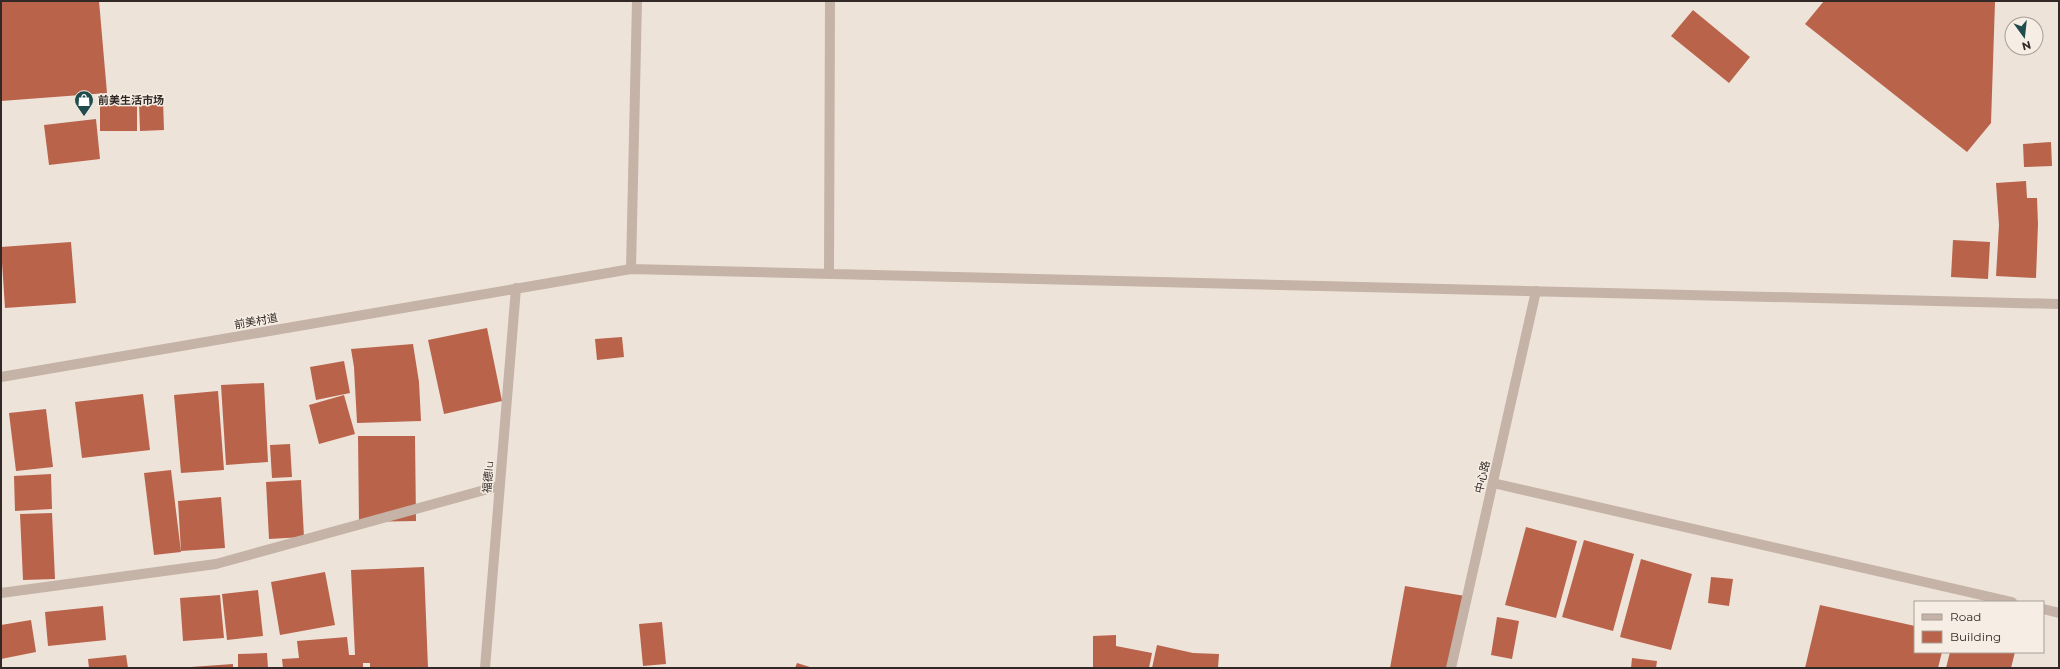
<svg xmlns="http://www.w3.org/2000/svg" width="2060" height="669" viewBox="0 0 2060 669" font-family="Montserrat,'Noto Sans SC',sans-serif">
	<rect width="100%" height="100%" fill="#eee3d9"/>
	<!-- building -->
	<path fill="#b9634b" d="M1 1H99L107 93 1 101Z
		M1824 1 1995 2 1991 123 1967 152 1805 24Z
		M1693 10 1750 57 1729 83 1671 36Z
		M100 98H137V131H100Z
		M163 100 164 130 140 131 139 101Z
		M96 119 100 159 49 165 44 125Z
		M2051 142 2052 166 2024 167 2023 144Z
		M2026 181 2027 198H2037L2038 224 2036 278 1996 276 1999 225 1996 183Z
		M1953 240 1990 242 1988 279 1951 277Z
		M71 242 76 303 5 308 1 247Z
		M487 328 502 401 444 414 428 340Z
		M622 337 624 357 597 360 595 339Z
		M413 344 419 382 421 421 357 423 354 367 351 349Z
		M344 361 350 393 316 400 310 367Z
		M264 383 268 462 226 465 221 385Z
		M218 391 224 470 181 473 174 395Z
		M143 394 150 450 82 458 75 402Z
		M344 395 355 434 319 444 309 405Z
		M46 409 53 467 16 471 9 413Z
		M358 436H415L416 521 359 522Z
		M290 444 292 477 272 478 270 445Z
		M171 470 181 552 154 555 144 473Z
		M51 474 52 509 15 511 14 476Z
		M301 480 304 537 269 539 266 482Z
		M221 497 225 548 181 551 178 501Z
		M52 513 55 579 23 580 20 514Z
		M1526 527 1577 541 1556 618 1505 605Z
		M1584 540 1634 554 1613 631 1562 617Z
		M1641 559 1692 574 1671 650 1620 637Z
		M424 567 428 668H370V663H363V668H283L282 659 299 658 297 641 347 637 349 655H355L351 570Z
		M325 572 335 625 280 635 271 582Z
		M1711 577 1733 579 1729 606 1708 603Z
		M1405 586 1465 596 1453 668H1390Z
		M258 590 263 636 227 640 222 594Z
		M220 595 224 638 183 641 180 598Z
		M1820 605 1915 626V652H1942L1938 668H1805Z
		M103 606 106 640 48 646 45 612Z
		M1497 617 1519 621 1512 659 1491 655Z
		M31 620 36 652 1 659V625Z
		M662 622 666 664 643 666 639 624Z
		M1116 635V646L1152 653 1149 668H1093V636Z
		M1157 645 1193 653 1219 654 1218 668H1152Z
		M1950 652H2015L2011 668H1946Z
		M267 653 268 668H238V654Z
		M126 655 128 668H89L88 659Z
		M1632 658 1657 661 1656 668H1631Z
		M797 663 813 668H795Z
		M233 664V668H191V667Z"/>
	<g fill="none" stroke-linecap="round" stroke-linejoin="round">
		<!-- minor -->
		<path stroke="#c4b3a6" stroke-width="10" d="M631 269 637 1
			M829 274 830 1
			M1 377 631 269 2059 304
			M1493 483 2012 602
			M1 593 216 564 499 486
			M2043 609 2059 613
			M485 668 516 288
			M1451 668 1536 291"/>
	</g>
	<!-- icons -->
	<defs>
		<g id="shop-pin" transform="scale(1)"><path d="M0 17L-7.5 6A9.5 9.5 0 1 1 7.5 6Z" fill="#204c4e" stroke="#f6eee4"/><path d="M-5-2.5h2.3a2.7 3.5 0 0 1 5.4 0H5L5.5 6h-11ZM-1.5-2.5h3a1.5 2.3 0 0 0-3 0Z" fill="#fff"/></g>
	</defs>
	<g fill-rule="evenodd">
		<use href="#shop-pin" x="84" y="100"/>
	</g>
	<g text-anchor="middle" stroke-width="3" stroke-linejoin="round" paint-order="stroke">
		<!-- poi labels -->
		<g font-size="11" font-weight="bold" fill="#322926" stroke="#f6eee4" text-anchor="start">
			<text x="98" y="104">前美生活市场</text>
		</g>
		<!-- street labels -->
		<g font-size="11" fill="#322926" stroke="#f6eee4">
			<text transform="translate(256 321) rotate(-10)" y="4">前美村道</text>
			<text transform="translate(488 477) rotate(-85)" y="4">福德lu</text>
			<text transform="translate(1482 477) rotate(-77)" y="4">中心路</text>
		</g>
	</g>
	<!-- border -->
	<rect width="2060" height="669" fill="none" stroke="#322926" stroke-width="4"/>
	<!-- legend -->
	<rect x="1914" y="601" width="130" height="52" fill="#f6eee4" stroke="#a89f98"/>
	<rect x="1922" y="614" width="20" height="6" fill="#c4b3a6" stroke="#a89f98"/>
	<text x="1950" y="621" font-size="12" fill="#322926">Road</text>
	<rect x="1922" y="631" width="20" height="12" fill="#b9634b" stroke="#a89f98"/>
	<text x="1950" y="641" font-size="12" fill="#322926">Building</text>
	<!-- north arrow -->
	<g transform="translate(2024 36) rotate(165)"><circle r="19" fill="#f6eee4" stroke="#a89f98"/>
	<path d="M0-3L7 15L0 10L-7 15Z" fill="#204c4e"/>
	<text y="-6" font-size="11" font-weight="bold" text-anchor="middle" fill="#322926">N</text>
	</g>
</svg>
